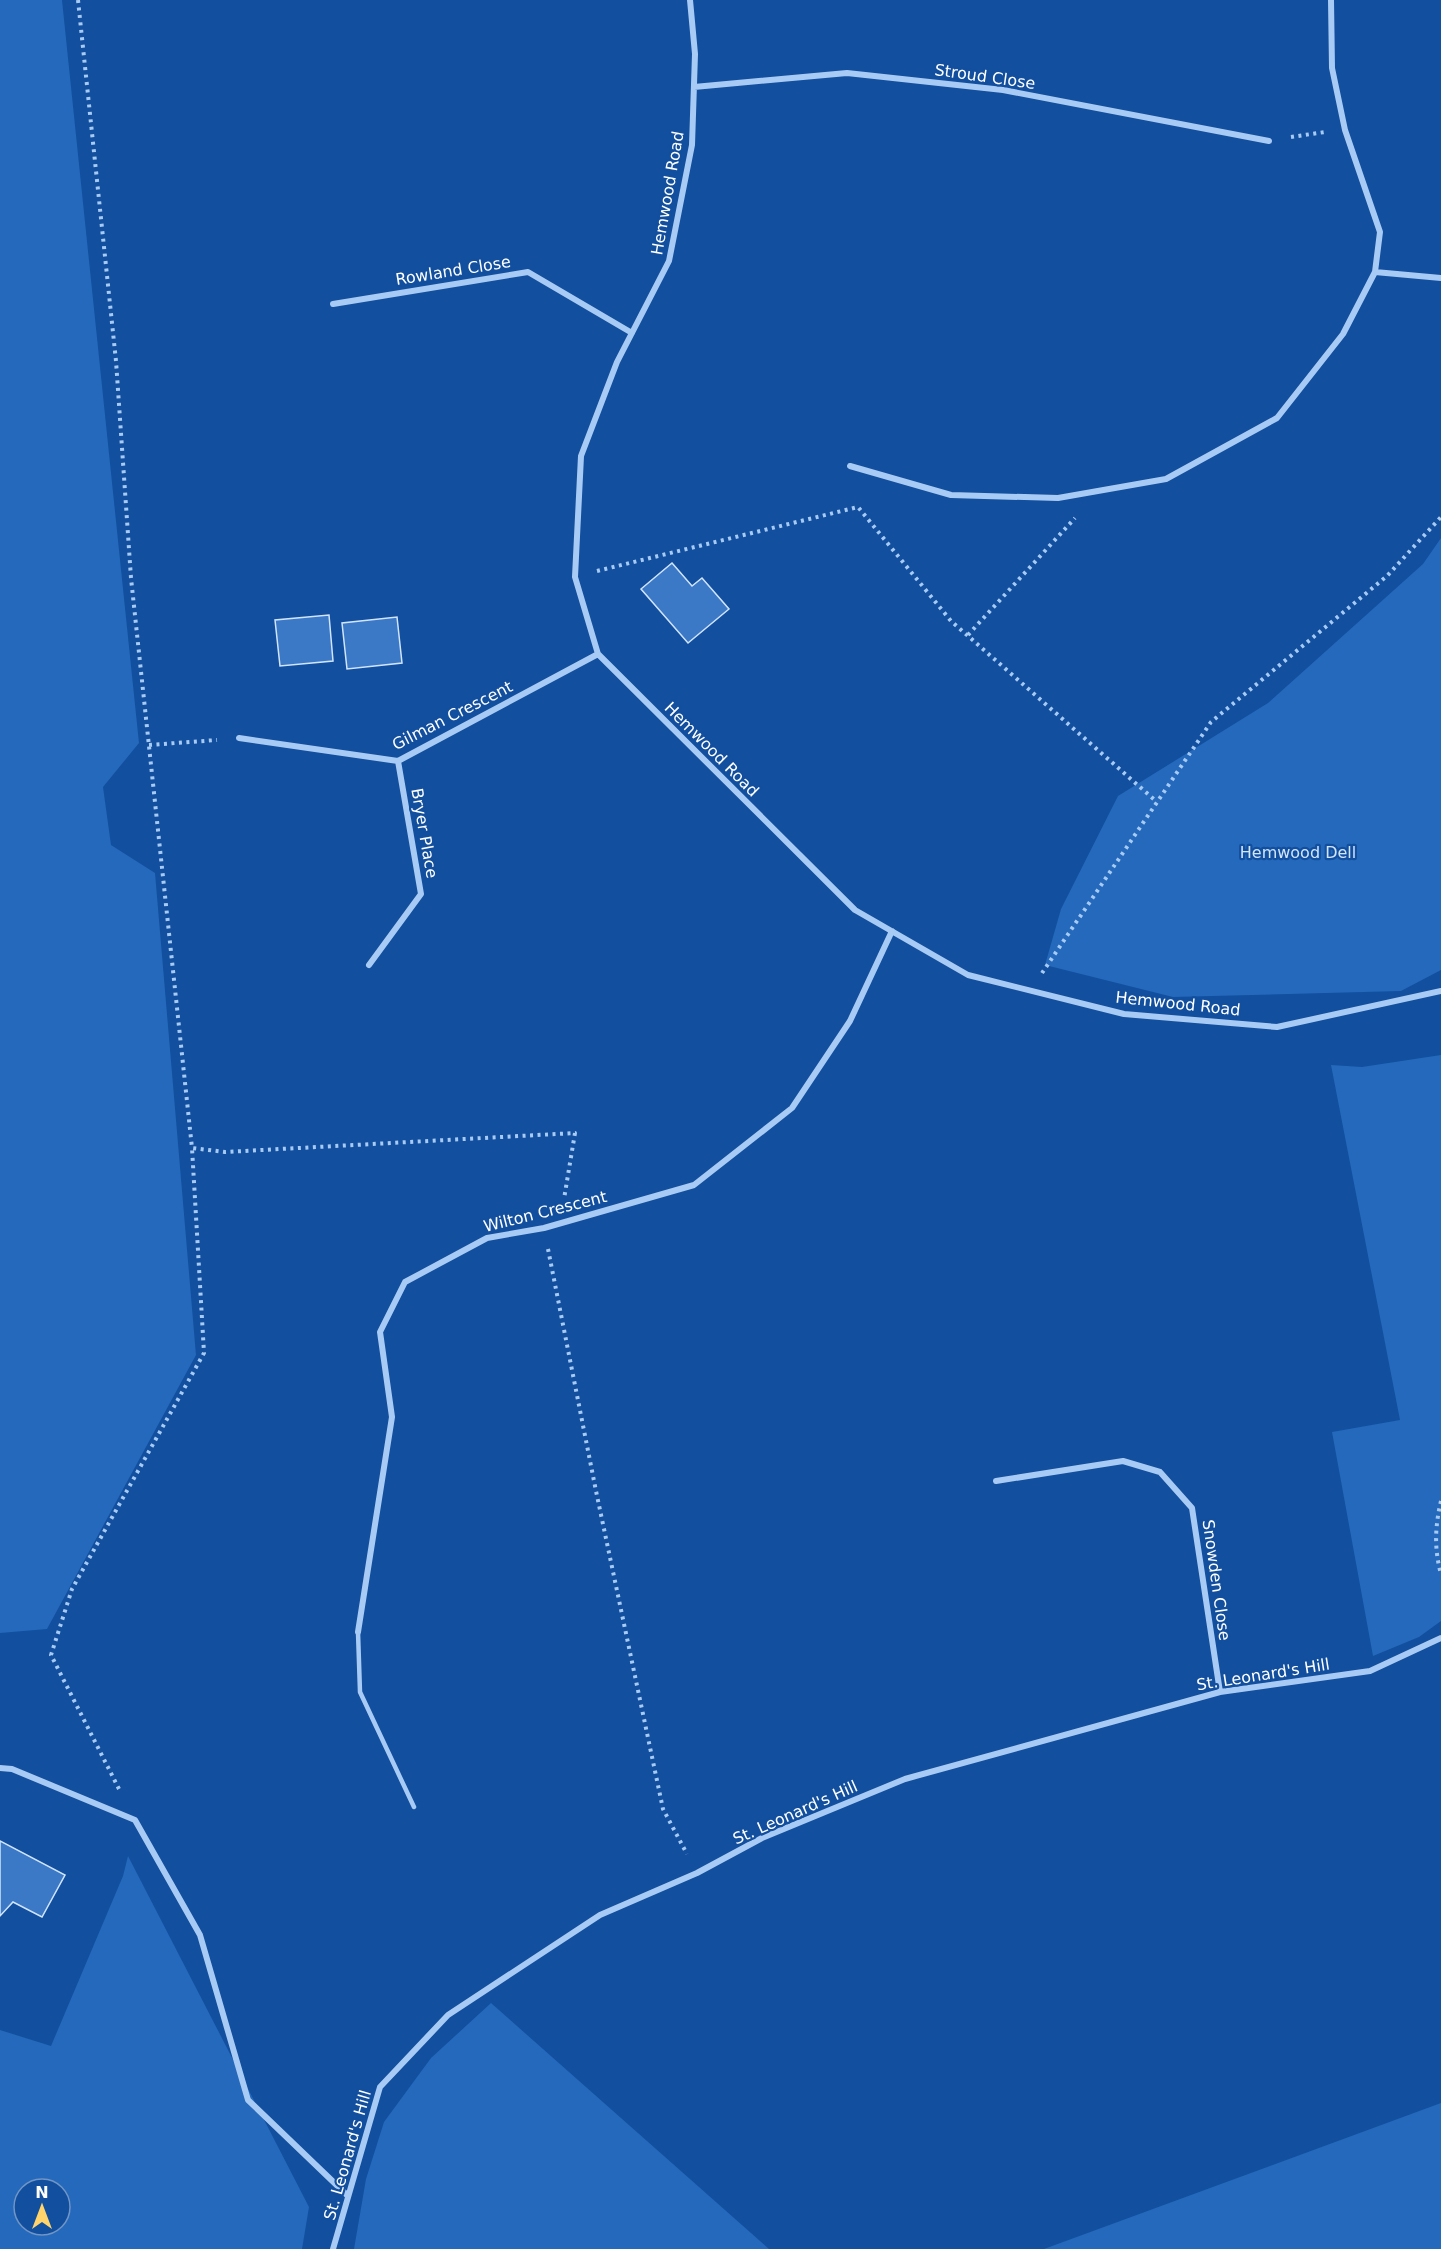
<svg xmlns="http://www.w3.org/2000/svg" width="1441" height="2249" viewBox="0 0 1441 2249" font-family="'DejaVu Sans',sans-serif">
	<rect width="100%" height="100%" fill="#124f9e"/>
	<!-- green -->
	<path fill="#2469bc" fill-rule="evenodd" d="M0 0H62L139 743 103 787 111 845 155 873 196 1355 47 1629 0 1633Z
		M1441 538V970L1401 991 1173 997 1045 965 1061 909 1118 796 1268 703 1423 564Z
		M1441 1055V1621L1419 1637 1373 1656 1332 1432 1400 1420 1331 1065 1362 1067Z
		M128 1856 309 2207 302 2249H0V2030L51 2046 123 1876ZM24 2189H60V2225H24Z
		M491 2003 769 2249H354L366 2179 384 2122 431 2058Z
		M1441 2103V2249H1044Z"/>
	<!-- building -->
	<path fill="#3b78c5" stroke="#d1e5fe" stroke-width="1.5" d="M672 563 692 586 702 578 729 609 688 643 641 589Z
		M329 615 333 661 280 666 275 620Z
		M397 617 402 663 347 669 342 623Z
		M0 1841 65 1875 42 1917 13 1902 0 1916Z"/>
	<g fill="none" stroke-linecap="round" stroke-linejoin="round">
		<!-- path -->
		<path stroke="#a8cbf5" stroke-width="4" stroke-dasharray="3 4.5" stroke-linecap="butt" d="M78 0 116 361 131 578 192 1148 225 1152 575 1133 564 1199
			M1291 137 1325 132
			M597 571 858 507 951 621 1157 802
			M968 635 1075 518
			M149 745 217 740
			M1042 973 1211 722 1387 576 1441 517
			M548 1249 596 1491 663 1809 687 1854
			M1441 1501C1435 1526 1434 1549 1441 1574
			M119 1789 51 1655 72 1589 204 1353 192 1148"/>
		<!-- service -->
		<path stroke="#a8cbf5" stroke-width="4.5" d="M358 1632 360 1692 414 1807"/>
		<!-- minor -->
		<path stroke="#a8cbf5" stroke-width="6" d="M690 0 695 54 692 145 669 261 617 362 581 456 575 577 598 654 855 910 968 975 1124 1014 1277 1027 1441 991
			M694 87 847 73 1003 90 1269 141
			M1375 272 1441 278
			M333 304 528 272 632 333
			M850 466 951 495 1058 498 1166 479 1277 418 1343 334 1375 272 1380 232 1345 130 1332 68 1331 0
			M239 738 398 761 598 654
			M369 965 421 894 398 761
			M996 1481 1123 1461 1160 1472 1192 1508 1220 1692
			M358 1632 392 1417 380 1332 405 1282 487 1238 544 1228 694 1185 792 1108 850 1021 892 931
			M0 1768 12 1769 135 1820 200 1935 248 2100 348 2196
			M333 2249 380 2087 448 2015 600 1915 697 1873 762 1838 905 1779 1220 1692 1370 1671 1441 1638"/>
	</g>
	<g text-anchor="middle" stroke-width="4.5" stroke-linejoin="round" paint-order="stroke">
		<!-- street labels -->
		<g font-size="16" fill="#fff" stroke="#124f9e">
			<text transform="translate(985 76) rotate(8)" y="6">Stroud Close</text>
			<text transform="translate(667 193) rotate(-80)" y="6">Hemwood Road</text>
			<text transform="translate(453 270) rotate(-9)" y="6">Rowland Close</text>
			<text transform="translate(452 715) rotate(-27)" y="6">Gilman Crescent</text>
			<text transform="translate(712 749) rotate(45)" y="6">Hemwood Road</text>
			<text transform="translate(425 833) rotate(80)" y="6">Bryer Place</text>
			<text transform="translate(1178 1003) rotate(6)" y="6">Hemwood Road</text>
			<text transform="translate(545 1211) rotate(-14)" y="6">Wilton Crescent</text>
			<text transform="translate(1217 1580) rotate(82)" y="6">Snowden Close</text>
			<text transform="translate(1263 1674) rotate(-9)" y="6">St. Leonard's Hill</text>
			<text transform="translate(795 1812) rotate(-24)" y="6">St. Leonard's Hill</text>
			<text transform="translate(347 2155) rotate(-74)" y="6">St. Leonard's Hill</text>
		</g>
		<!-- park labels -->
		<g font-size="16" fill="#d1e5fe" stroke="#124f9e">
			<text x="1298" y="858">Hemwood Dell</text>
		</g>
	</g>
	<!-- north arrow -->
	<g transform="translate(42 2207)"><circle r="28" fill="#124f9e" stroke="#7195c5" stroke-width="1.5"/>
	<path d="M0-4.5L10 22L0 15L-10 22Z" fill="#ffd46c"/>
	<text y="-9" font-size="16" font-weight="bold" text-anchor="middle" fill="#ffffff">N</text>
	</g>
</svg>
